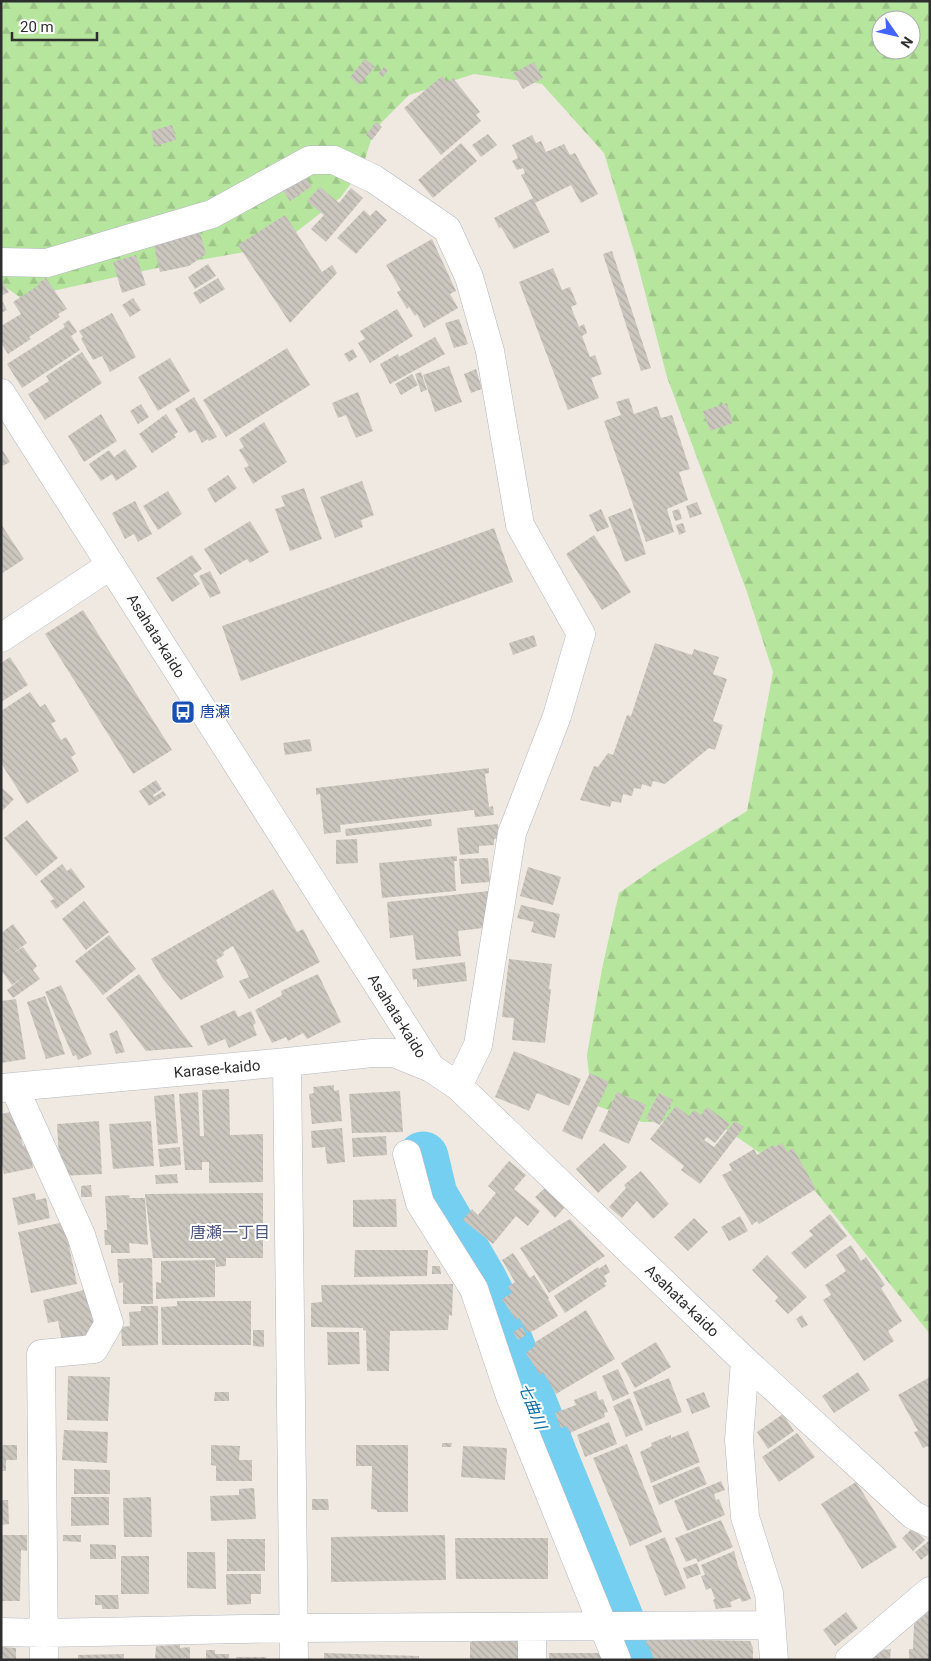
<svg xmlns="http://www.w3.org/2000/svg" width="931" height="1661" viewBox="0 0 931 1661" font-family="Roboto,'Noto Sans JP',sans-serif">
	<defs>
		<pattern id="forest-firs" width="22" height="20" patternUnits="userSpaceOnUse" patternTransform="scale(1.25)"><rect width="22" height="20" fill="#b6e59e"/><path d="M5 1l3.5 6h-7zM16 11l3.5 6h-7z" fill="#9dc588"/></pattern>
		<pattern id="building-back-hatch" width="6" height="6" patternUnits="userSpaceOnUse" patternTransform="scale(1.25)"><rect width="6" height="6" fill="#cbc7bf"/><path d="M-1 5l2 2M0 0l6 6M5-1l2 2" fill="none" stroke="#afaba4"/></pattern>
	</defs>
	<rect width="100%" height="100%" fill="#efe9e1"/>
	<!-- forest -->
	<path fill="url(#forest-firs)" fill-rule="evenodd" d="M1 1H930V1334L816 1192 714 1121 642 1122 592 1104 587 1055 602 969 619 893 659 865 747 811 773 672 747 592 667 377 636 258 604 153 542 84 474 74 409 95 374 130 362 169 340 198 278 246 166 266 21 298 1 284ZM881 20H911V50H881Z"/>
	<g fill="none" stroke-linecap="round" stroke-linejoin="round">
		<!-- river -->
		<path stroke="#75cff0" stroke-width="51" d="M423 1157 432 1195 481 1279 491 1299 553 1458 635 1660"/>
	</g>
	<!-- building -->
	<path fill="url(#building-back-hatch)" d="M365 59 375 67 359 85 350 77Z
		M534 62 543 78 523 89 513 73Z
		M384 67 388 70 383 77 378 74Z
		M442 76 447 82 453 78 480 112 476 115 481 121 441 155 404 108Z
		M376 122 382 127 372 140 366 135Z
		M172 125 176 140 155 146 151 131Z
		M488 134 497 145 481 157 472 145Z
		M532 135 536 143 541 141 546 152 564 144 570 155 575 153 598 194 581 203 571 185 535 203 550 232 514 249 501 227 499 228 494 218 533 198 521 175 525 173 523 168 517 170 512 161 518 158 512 145Z
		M461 143 477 161 433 198 418 180Z
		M303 175 312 186 290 201 282 189Z
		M320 187 339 203 351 188 363 198 326 242 311 229 324 215 307 201Z
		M364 210 370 216 376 210 387 220 356 254 337 238Z
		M285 215 322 272 332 265 337 273 290 323 238 245Z
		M199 229 206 254 189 266 160 272 153 242Z
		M432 239 456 291 450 294 458 308 424 328 417 314 415 316 409 307 407 309 397 292 401 290 386 265Z
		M612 251 651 368 641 371 603 254Z
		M136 255 146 285 122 293 113 262Z
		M208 264 216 276 195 289 188 277Z
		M553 268 562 290 570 287 577 304 571 307 579 327 584 324 587 333 582 336 590 357 595 355 602 374 591 378 599 398 568 410 519 282Z
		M46 278 67 309 58 314 60 317 29 337 31 339 8 354 1 343V326L21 314 13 302 39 285 38 283Z
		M218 278 225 289 200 304 193 293Z
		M1 280 9 292 3 295 1 293Z
		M133 298 141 310 130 317 122 305Z
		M3 302 7 310 1 313V303Z
		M397 309 413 336 370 363 358 343 365 339 360 331Z
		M112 313 136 357 110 372 102 356 93 360 81 339 83 337 79 331Z
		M459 319 468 344 454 348 445 323Z
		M69 320 77 332 71 336 80 350 22 388 7 364 65 327 63 324Z
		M435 337 445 354 390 384 380 364 398 354 399 357Z
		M287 348 310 385 226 437 203 400Z
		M353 349 357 357 349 362 344 354Z
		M82 352 102 383 45 420 28 394 49 381 46 376Z
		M170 358 190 391 158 411 138 377Z
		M449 366 462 402 435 412 423 375Z
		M476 369 482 389 471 393 464 374Z
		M421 372 427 390 421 392 415 374Z
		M412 374 418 385 401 395 395 384Z
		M358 392 373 431 356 438 346 415 338 418 332 403Z
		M194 397 217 437 209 441 208 439 202 443 195 430 189 433 175 409Z
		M629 398 634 414 657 406 661 418 672 415 690 469 679 472 688 500 667 509 674 532 646 542 604 421 621 415 616 402Z
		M727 403 733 423 710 431 703 411Z
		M141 404 149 417 138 424 130 411Z
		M101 414 117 441 84 462 68 436Z
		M166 414 178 432 174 435 176 437 152 453 139 434Z
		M264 422 287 462 253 484 244 468 249 466 239 450 244 447 239 439Z
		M1 448 10 462 1 467Z
		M125 449 137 467 116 481 112 474 101 481 89 464 109 450 114 457Z
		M228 475 237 488 215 503 207 489Z
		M362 481 374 515 361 520 363 527 335 538 320 497Z
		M304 488 322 539 290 551 275 509 285 506 281 496Z
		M168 491 182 514 158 530 143 506Z
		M135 501 152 534 138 542 134 534 125 539 112 513Z
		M697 502 702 514 690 518 686 506Z
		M631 508 646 554 625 562 608 517Z
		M601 509 609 527 597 532 589 515Z
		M679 509 682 519 675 521 672 511Z
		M250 521 269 552 250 563 247 559 220 575 204 549Z
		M683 523 686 532 679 535 676 525Z
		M1 524 24 559 1 574Z
		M494 528 513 582 241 681 222 626Z
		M594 535 631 592 602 610 566 554Z
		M192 555 202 569 193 575 200 584 172 602 156 578Z
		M210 571 221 593 210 598 199 576Z
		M83 610 172 750 133 774 45 634Z
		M534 635 537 646 513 655 509 643Z
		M655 643 692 655 694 649 719 657 713 674 727 679 713 721 723 725 715 750 709 748 665 784 653 781 651 787 642 784 641 789 634 788 632 796 623 794 621 803 612 801 610 807 580 800 594 766 598 767 608 753 613 755 627 715 631 716Z
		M10 657 28 685 1 702V663Z
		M30 692 40 707 45 704 56 721 51 724 61 740 66 737 76 754 71 757 79 771 27 804 1 763V711Z
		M310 739 312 751 285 755 283 743Z
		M489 768V773L485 774 489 807 493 806 494 815 475 817 474 810 340 825 341 832 324 834 320 794 316 795V788Z
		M156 780 162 789 153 795 154 797 163 791 166 795 149 806 139 791Z
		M1 787 14 799 1 812Z
		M431 819 432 826 346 836 345 829Z
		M27 820 58 858 36 876 4 838Z
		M498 824 500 838 494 839V845L479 846V853L460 855 457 828Z
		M357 839 358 863 336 864V840Z
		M457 856V861H454L456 891 382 898 379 863Z
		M488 858 490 882 461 884 459 859Z
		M62 864 67 871 71 868 85 887 56 909 50 901 54 899 40 881Z
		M528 867 561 877 553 905 520 896Z
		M273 889 297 932 303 929 320 962 249 999 239 981 249 977 233 946 223 952 224 955 216 960 224 977 181 1000 163 979 151 959Z
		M489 891 483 928 458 931 461 956 416 960 413 935 390 938 387 902Z
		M84 901 109 932 86 950 62 919Z
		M521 905 560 914 555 938 531 932 534 922 517 918Z
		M13 924 27 943 12 954 23 947 37 966 33 970 40 979 13 998 7 990 27 974 12 985 1 970V933Z
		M109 935 136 969 103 995 75 961Z
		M509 959 552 964 549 989H551L545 1043 512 1040 514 1018 502 1017Z
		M465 962 467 981 417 987V979L413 980 412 969Z
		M139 974 168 1013 193 1047 146 1051 106 998Z
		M318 974 341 1022 307 1039 303 1033 288 1041 286 1037 272 1043 255 1010 282 995 281 991Z
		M61 985 92 1054 78 1060 76 1055 73 1056 45 992Z
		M45 996 65 1054 46 1059 27 1002Z
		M16 999 26 1059 1 1063V1001Z
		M235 1010 238 1017 251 1011 256 1023 253 1025 257 1035 229 1048 225 1039 208 1046 200 1026Z
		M117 1030 125 1052 116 1054 109 1034Z
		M514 1051 581 1079 569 1106 537 1093 529 1111 495 1097Z
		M590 1073 609 1082 582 1140 562 1131Z
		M334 1085V1091L339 1090 342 1121 312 1124 309 1094 314 1093 313 1087Z
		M229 1089 230 1135 263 1134V1182L209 1183V1162H202V1170H185L179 1094 198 1092 200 1136H204L202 1090Z
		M400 1091 403 1132 352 1133 349 1094Z
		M617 1092 646 1105 629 1144 599 1131Z
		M659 1093 673 1100 660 1125 646 1118Z
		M174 1094 178 1143 158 1145 154 1096Z
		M676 1106 689 1116 694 1110 701 1115 707 1107 730 1124 715 1143 707 1137 704 1140 714 1147 735 1121 744 1127 700 1184 681 1170 684 1166 650 1139Z
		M15 1111 23 1146 29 1145 33 1168 4 1174 1 1160V1114Z
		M99 1121 102 1174 60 1176 57 1124Z
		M151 1121 154 1166 113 1169 109 1124Z
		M342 1128 345 1162 327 1164 325 1147 312 1148 311 1131Z
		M386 1136 387 1155 353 1157 352 1138Z
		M604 1143 627 1167 598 1193 576 1169Z
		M782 1143 787 1152 793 1148 816 1189 759 1224 757 1221 752 1225 722 1175 732 1170 729 1164 754 1149 757 1155 773 1145 775 1147Z
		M180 1147 181 1165 160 1167 158 1149Z
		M509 1161 526 1175 514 1189 540 1211 528 1226 516 1216 493 1244 463 1220 472 1209 478 1215 496 1193 488 1186Z
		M641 1171 669 1204 653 1219 637 1201 622 1218 609 1207 626 1188 624 1185Z
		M177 1174 178 1183 156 1184 155 1175Z
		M91 1185 92 1197H81V1186Z
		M545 1188 565 1207 555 1218 535 1197Z
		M35 1193 36 1200 46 1198 50 1218 18 1225 12 1198Z
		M263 1193V1258H226V1266L216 1267 215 1258H153L145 1194Z
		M129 1195 130 1198H145L148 1245 129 1243 130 1253H111V1245H105L104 1230H107L105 1196Z
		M396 1199 397 1227H353V1200Z
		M830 1214 847 1236 805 1269 791 1253 813 1235 809 1231Z
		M740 1216 748 1231 729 1241 721 1227Z
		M694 1218 708 1232 688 1251 674 1237Z
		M570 1219 605 1256 549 1293 520 1248Z
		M64 1222 77 1284 31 1293 18 1232Z
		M851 1245 861 1261 866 1257 885 1285 881 1288 902 1321 888 1331 894 1341 864 1361 823 1300 831 1295 825 1285 846 1271 836 1255Z
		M355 1250H428L427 1276 354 1277Z
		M513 1253 530 1278 534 1275 549 1298 548 1299 558 1316 533 1331 527 1332 519 1318 516 1320 502 1299 512 1293 508 1287 515 1282 502 1260Z
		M767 1255 807 1297 788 1314 775 1301 778 1297 752 1270Z
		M152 1258 153 1304H123V1282L119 1283 117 1259Z
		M215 1260V1297L156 1299V1282L161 1283V1261Z
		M606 1264 610 1272 604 1276 607 1282 604 1283 606 1286 565 1313 554 1296 598 1267 599 1269Z
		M432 1266H440L441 1274H432Z
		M453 1284 452 1316 449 1315 448 1330 390 1331 389 1371H367L366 1331 363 1330V1328L311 1327V1303L322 1302 321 1285Z
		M88 1289 98 1334 62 1341 58 1321 48 1323 43 1300Z
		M177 1301H251V1345H162L161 1307 177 1306Z
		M141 1306H158V1345L122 1346 121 1327 130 1326 129 1312 141 1311Z
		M586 1310 615 1359 556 1394 543 1372 540 1375 526 1353 535 1346 534 1343Z
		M802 1315 808 1325 802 1328 796 1319Z
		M522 1327 526 1335 518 1340 513 1332Z
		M253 1330H264V1347L253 1346Z
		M327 1332H359L360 1364 328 1365Z
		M656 1342 671 1367 635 1388 621 1363Z
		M618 1369 629 1394 613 1401 602 1376Z
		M858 1372 870 1390 834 1413 822 1396Z
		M68 1376 110 1377 108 1421 67 1420Z
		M930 1377V1449L928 1446 923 1448 914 1432 918 1431 898 1395Z
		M669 1378 682 1412 646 1426 633 1392Z
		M596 1391 599 1400 603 1399 608 1412 604 1413 605 1417 570 1433 567 1426 561 1428 555 1413 576 1405 574 1400Z
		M215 1392H229V1401H214Z
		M704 1392 710 1407 692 1414 686 1399Z
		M630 1398 643 1430 626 1437 613 1406Z
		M783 1414 794 1431 768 1449 757 1432Z
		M609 1422 617 1444 585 1457 577 1435Z
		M64 1430 108 1432 107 1463 62 1460Z
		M688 1431 700 1462 651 1483 640 1452 652 1446 651 1443 671 1435V1438Z
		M797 1433 815 1457 779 1482 762 1457Z
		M442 1443H452L451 1447H442Z
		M627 1444 662 1532 630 1546 593 1458Z
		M1 1445H17V1460H6V1471H1Z
		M211 1445 240 1446 239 1460H252V1481H216V1466L211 1465Z
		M356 1445H408V1512H377V1510L371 1509 372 1466H356Z
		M463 1446 507 1448 505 1480 461 1477Z
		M699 1466 707 1484 659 1505 652 1486Z
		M74 1469 110 1470V1494H74Z
		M721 1481 725 1490 714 1494 716 1500 719 1499 725 1515 687 1531 674 1501Z
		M856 1482 897 1547 862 1569 821 1504Z
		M254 1488 256 1519 211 1521 210 1496 239 1495V1489Z
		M71 1497H109V1525L71 1526Z
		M151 1497 152 1537H124L123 1498Z
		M312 1499H328L329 1510H312Z
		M1 1500H8L9 1524 1 1525Z
		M721 1520 733 1547 698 1562 696 1558 686 1562 675 1538Z
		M913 1528 925 1540 913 1551 902 1538Z
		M1 1535H27V1551L21 1550 20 1601H1Z
		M63 1535H81V1542L63 1541Z
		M445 1535 446 1580 331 1582V1537Z
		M665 1537 686 1588 665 1596 645 1546Z
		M455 1538H548V1579H456Z
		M227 1539H265V1571H227Z
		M930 1540V1553L921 1560 915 1552Z
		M90 1544 116 1545V1559H90Z
		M734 1551 738 1566 751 1599 742 1602 740 1598 730 1602 732 1607 716 1609 713 1600 715 1599 711 1588 706 1590 701 1576 705 1575 701 1565Z
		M187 1552H215L216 1589 187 1588Z
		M121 1556H149V1594H121Z
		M697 1563 701 1574 687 1579 683 1568Z
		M226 1574H261V1594H251V1604L227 1605Z
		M95 1595H118L119 1609H102V1605H95Z
		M930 1610V1660H909V1649H913L914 1624Z
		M846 1612 858 1628 835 1646 823 1630Z
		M517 1638V1643H520V1660H470V1642H472V1639Z
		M647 1639 750 1641 753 1648V1660H654L649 1646H646Z
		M180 1645V1648L190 1647V1660H155L156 1646Z
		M1 1647 16 1648V1660H1Z
		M891 1649 890 1660H872V1658L882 1650Z
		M206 1650H215V1654H229V1660H206Z
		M324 1653 419 1656V1660H324Z
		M549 1653H602L605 1660H549Z
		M124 1654V1660H78V1655Z
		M236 1657H266V1660H236Z"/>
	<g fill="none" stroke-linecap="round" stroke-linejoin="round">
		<!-- minor casing -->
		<g stroke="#b4b7c1" stroke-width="29">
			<path id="minor" d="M1 262 47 263 212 214 310 160H334L374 179 447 229 469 277 490 351 520 525 581 634 557 716 512 833 478 1045 458 1086
				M1 393 431 1068 458 1086 477 1104 745 1361 913 1515 930 1523
				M1 638 111 565
				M287 1062 294 1660
				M14 1087 81 1235 109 1323 94 1349 41 1354 44 1660
				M1 1088 287 1062 372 1053H394L431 1068
				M407 1154 420 1203 474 1289 510 1396 617 1660
				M745 1361 739 1440 745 1517 769 1593 774 1660
				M532 1627V1660
				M1 1632 44 1633 294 1628 770 1625
				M849 1660 930 1591"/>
		</g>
		<!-- minor -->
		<use href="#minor" stroke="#fff" stroke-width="28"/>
	</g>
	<!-- icons -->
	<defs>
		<g id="bus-square" transform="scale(1.25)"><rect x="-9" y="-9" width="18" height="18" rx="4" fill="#1a4fb4" stroke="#fff"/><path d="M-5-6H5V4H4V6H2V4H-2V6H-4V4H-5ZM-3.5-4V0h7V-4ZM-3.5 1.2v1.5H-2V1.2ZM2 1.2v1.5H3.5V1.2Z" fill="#fff"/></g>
	</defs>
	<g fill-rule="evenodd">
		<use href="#bus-square" x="183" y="712"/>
	</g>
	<g text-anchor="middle" stroke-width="4" stroke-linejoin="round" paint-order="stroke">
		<!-- street labels -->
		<g font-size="15" fill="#2e2e2e" stroke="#fff">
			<text transform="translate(156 636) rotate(58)" y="5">Asahata-kaido</text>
			<text transform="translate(397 1016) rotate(58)" y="5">Asahata-kaido</text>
			<text transform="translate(217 1069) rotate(-5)" y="5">Karase-kaido</text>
			<text transform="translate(682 1301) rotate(44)" y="5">Asahata-kaido</text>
		</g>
		<!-- transit labels -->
		<g font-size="15" fill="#164399" stroke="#fff" text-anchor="start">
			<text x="200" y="717">唐瀬</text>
		</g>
		<!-- neighbourhood labels -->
		<g font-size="16" fill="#4d5680" stroke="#fff">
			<text x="230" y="1238">唐瀬一丁目</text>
		</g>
		<!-- water labels -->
		<g font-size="16" font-style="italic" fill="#0d6fa3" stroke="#fff">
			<text transform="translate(533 1406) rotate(68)" y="6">七曲川</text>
		</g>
	</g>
	<!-- border -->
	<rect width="931" height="1661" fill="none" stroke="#2e2e2e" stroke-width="5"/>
	<!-- north arrow -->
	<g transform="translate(896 35) rotate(124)"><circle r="24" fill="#ffffff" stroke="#ababab"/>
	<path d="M0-4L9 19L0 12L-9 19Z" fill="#4264fb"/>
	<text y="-8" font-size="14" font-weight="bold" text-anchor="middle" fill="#2e2e2e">N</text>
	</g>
	<!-- scale -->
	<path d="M12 32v8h85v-8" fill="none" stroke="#2e2e2e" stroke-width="2.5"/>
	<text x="20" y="32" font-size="15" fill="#2e2e2e" stroke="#ffffff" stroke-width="4" paint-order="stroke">20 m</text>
</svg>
